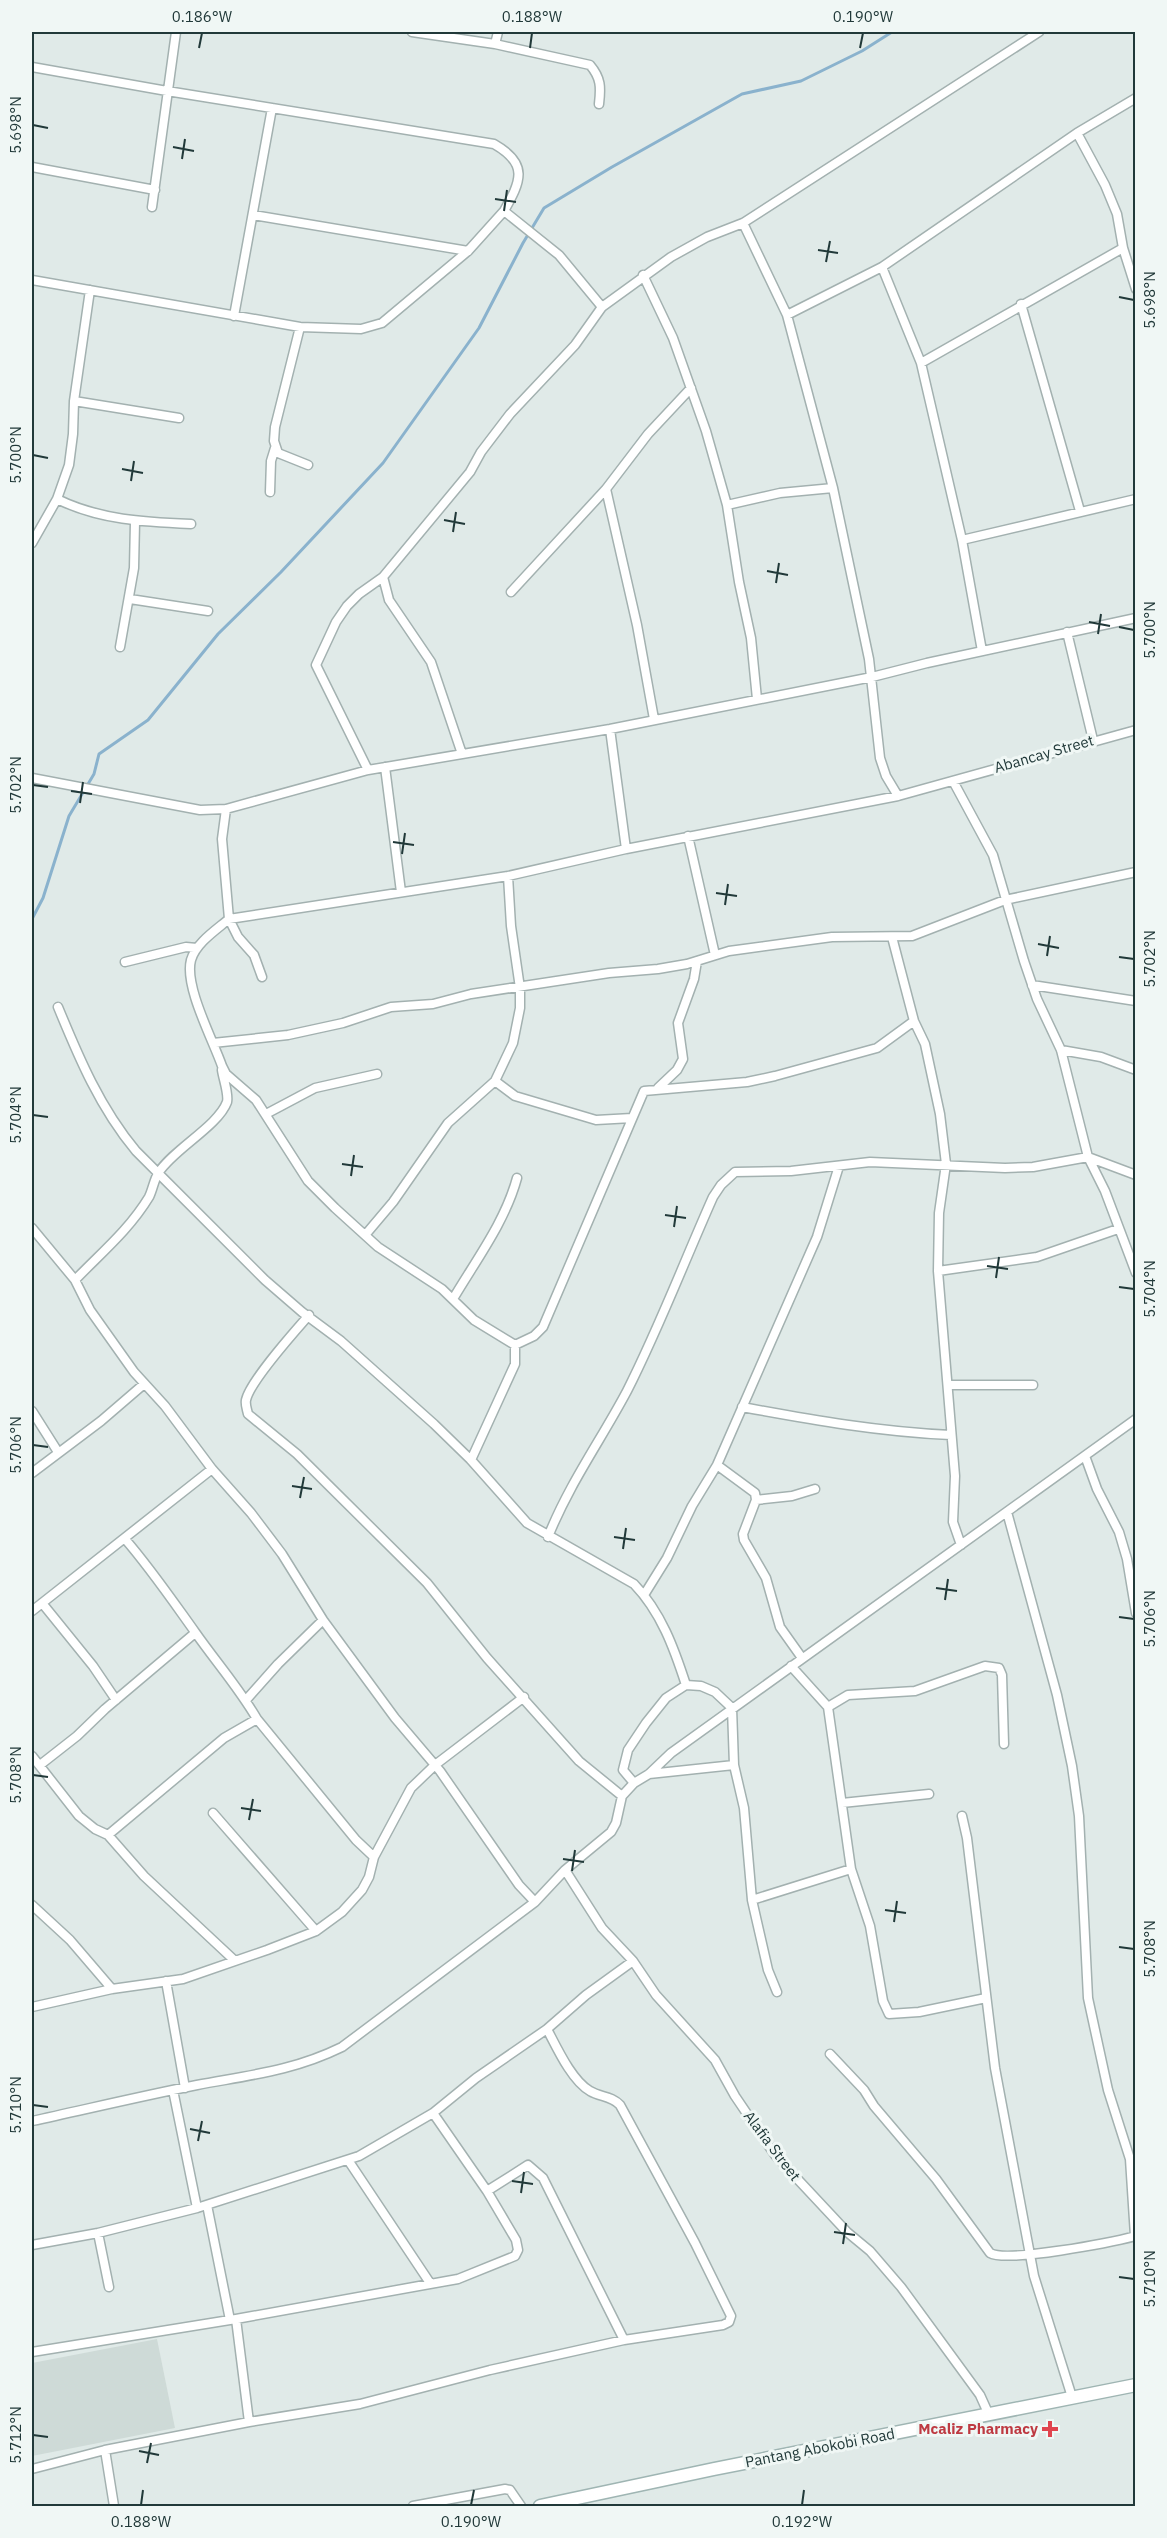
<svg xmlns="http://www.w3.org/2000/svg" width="1167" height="2538" viewBox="0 0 1167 2538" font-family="'IBM Plex Sans',sans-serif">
	<rect width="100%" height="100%" fill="#e0eae8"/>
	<!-- built -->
	<path fill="#cedad7" d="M157 2339 175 2428 32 2456V2363Z"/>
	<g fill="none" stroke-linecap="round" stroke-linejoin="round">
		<!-- stream -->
		<path stroke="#8ab2cd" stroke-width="3" d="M32 919 43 898 69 816 94 774 99 754 148 720 218 634 281 572 383 463 479 328 523 243 544 208 612 167 742 94 801 81 862 51 892 32"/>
		<!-- street casing -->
		<g stroke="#a3b1b0" stroke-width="11">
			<path id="street" d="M412 32 495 44 590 65C601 78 601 87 599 104
				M495 44 498 32
				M32 67 167 91 494 144C529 164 521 181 504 211
				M1077 133 1105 185 1117 214 1123 248 1136 289
				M32 167 155 190
				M152 207 176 32
				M253 215 468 251
				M743 223 787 315 833 488 869 659 880 758 886 776 898 796
				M882 267 921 363 962 540 982 651
				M643 275 673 338 706 431 727 505 739 582 751 638 757 699
				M32 280 300 327 361 329 382 323 468 251 504 211 559 255 602 307
				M1021 304 1080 511
				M787 315 882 267 1077 133 1136 98
				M234 316 272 108
				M300 327 275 427 274 441 278 453 308 465
				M921 363 1123 248
				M74 401 179 418
				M270 492 271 461 275 448
				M57 499C100 520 144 522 191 524
				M727 505 780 493 833 488
				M962 540 1136 499
				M32 543 57 499 69 465 73 434 74 401 90 290
				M383 577 389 600 431 662 462 754
				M511 592 606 489
				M130 599 208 611
				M1067 632 1093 740
				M120 647 134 568 135 522
				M654 719 637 625 606 489 648 434 691 388
				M610 729 626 849 898 796 1136 730
				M385 767 401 892
				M368 770 316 665 336 622 347 606 359 594 383 577 470 472 481 452 510 414 575 345 602 307 671 257 707 237 743 223 1039 32
				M32 778 200 810 226 809 368 770 610 729 872 677 927 663 1136 618
				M953 781 993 855 1024 961 1037 999 1061 1050 1088 1157 1105 1191 1136 1273
				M226 809 222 839 229 919 238 937 254 955 262 977
				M688 836 715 955
				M626 849 508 876 229 919C216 930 196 943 191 960 184 986 213 1040 222 1066L226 1074 256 1100 308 1181 335 1208 378 1247 442 1289 474 1320 515 1345 534 1336 543 1327 644 1091 747 1082 775 1076 877 1048 914 1021
				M892 937 914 1021 925 1044 940 1114 946 1164 939 1213 938 1271 955 1476 953 1522 961 1545
				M125 962 186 947 197 948
				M1032 985 1136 1001
				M58 1007C79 1058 100 1108 136 1151L265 1280 302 1312 341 1341 434 1424 471 1460 527 1523 634 1584C661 1612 674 1648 686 1685
				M213 1043 288 1035 343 1023 391 1007 433 1004 471 994 609 973 658 969 687 964 729 951 832 937 912 936 1005 900 1136 872
				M1061 1050 1101 1057 1136 1070
				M495 1081 515 1096 596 1120 632 1118
				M658 1088 677 1070 683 1059 678 1023 694 979 697 961
				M266 1114 315 1088 377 1074
				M32 1228 75 1280 90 1310 134 1372 165 1406 212 1469 251 1513 282 1554 323 1620 395 1718 440 1771 519 1885 535 1902
				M366 1234 393 1202 448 1123 495 1081 513 1043 520 1008V988L511 926 508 876
				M938 1271 1037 1257 1118 1229
				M75 1280C101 1253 129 1230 149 1197 153 1189 154 1179 159 1172 174 1149 218 1126 227 1102 229 1094 223 1078 222 1070
				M453 1299C476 1260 505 1222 517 1178
				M309 1315C295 1331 250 1381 246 1400 245 1405 247 1409 248 1414L297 1454 427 1583 487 1658 579 1761 622 1796
				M948 1385H1033
				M742 1407C812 1420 881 1432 951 1435
				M32 1411 58 1452
				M1085 1456 1097 1489 1119 1532 1127 1559 1136 1613
				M471 1460 515 1364V1345
				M717 1465 755 1493 756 1500 743 1534 744 1540 766 1578 780 1627 802 1658
				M32 1473 101 1421 144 1384
				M756 1500 792 1496 815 1489
				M1007 1512 1057 1695 1072 1766 1079 1816 1088 1998 1108 2090 1130 2159 1135 2236
				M548 1537C569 1484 601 1440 627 1391 659 1328 684 1262 713 1197L721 1185 735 1172 791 1171 870 1162 1005 1168 1033 1167 1088 1157 1136 1175
				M125 1539C151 1569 172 1600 195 1632 216 1662 239 1688 257 1719L356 1840 374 1857
				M644 1595 667 1558 692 1506 717 1465 817 1237 839 1166
				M42 1603 93 1666 116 1700
				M32 1611 212 1469
				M791 1666 828 1707 851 1869 870 1926 883 2001 889 2014 919 2012 986 1998
				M246 1700 278 1664 323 1620
				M828 1707 848 1695 915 1691 985 1666 999 1668 1002 1675 1004 1744
				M32 1756 79 1816 95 1829 108 1835 144 1876 234 1960
				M40 1765 77 1736 105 1709 195 1633
				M649 1774 734 1765
				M634 1783 623 1770 628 1750 646 1723 666 1698 686 1685 701 1686 715 1692 732 1708 734 1765 744 1808 752 1900 768 1970 777 1992
				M842 1803 929 1794
				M213 1813 316 1931
				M962 1816 967 1838 995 2068 1034 2276 1072 2397
				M108 1835 224 1738 257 1719
				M565 1870 602 1928 633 1961 656 1995 715 2060 735 2096 775 2155 847 2232 870 2251 901 2287 980 2395 989 2415
				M752 1900 851 1869
				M32 1905 70 1940 112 1989
				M166 1981 185 2088
				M32 2007 112 1989 183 1979 267 1950 316 1931 342 1912 362 1890 369 1877 374 1857 411 1788 435 1765 524 1697
				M830 2054 864 2090 874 2106 936 2179 990 2253C1007 2263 1113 2242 1136 2236
				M173 2090 197 2208
				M32 2121C87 2109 142 2096 197 2085 250 2075 293 2071 342 2047L535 1902 565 1870 611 1832 616 1823 622 1796 634 1783 649 1774 671 1753 1136 1419
				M348 2160 430 2283
				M487 2191 528 2165 543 2178 624 2340
				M207 2205 230 2320
				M98 2233 109 2287
				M32 2245 98 2233 197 2208 359 2156 433 2113 476 2078 547 2029 586 1995 633 1961
				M236 2319 249 2422
				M32 2352 236 2319 458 2279 515 2256 518 2250 516 2240 487 2191 433 2113
				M105 2450 249 2422 360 2404 490 2370 624 2340 723 2325 729 2322 731 2316 695 2243 620 2105C612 2096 600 2097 590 2091 572 2081 557 2048 547 2029
				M32 2469 105 2450 114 2506
				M413 2506 505 2489 510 2490 521 2506"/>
		</g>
		<!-- secondary casing -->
		<g stroke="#9fb5b3" stroke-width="15">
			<path id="secondary" d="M540 2506 714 2469 1136 2385"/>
		</g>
		<!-- street -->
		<use href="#street" stroke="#fff" stroke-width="8"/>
		<!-- secondary -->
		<use href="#secondary" stroke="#fff" stroke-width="12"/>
	</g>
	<!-- ticks -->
	<path fill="none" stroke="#213939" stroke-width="2" d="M199 48 202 33M530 48 532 33M860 48 863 33M33 125 48 128M173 147 194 151M182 159 185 139M495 199 516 202M504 211 507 190M818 250 838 253M826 262 830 241M1119 297 1134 300M33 455 48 458M122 469 143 473M131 481 134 461M444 520 465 524M453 532 456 512M767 571 788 575M776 583 779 563M1089 622 1110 626M1119 627 1134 630M1098 634 1101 614M33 785 48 787M71 791 92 794M80 803 83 782M393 842 414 845M402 854 405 833M716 893 737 896M725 905 728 884M1038 944 1059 948M1047 956 1050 936M1119 957 1134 959M33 1115 48 1117M342 1164 363 1167M351 1176 354 1155M665 1215 686 1218M674 1227 677 1206M987 1266 1008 1269M996 1278 999 1257M1119 1287 1134 1289M33 1445 48 1447M292 1486 312 1489M300 1498 304 1477M614 1537 635 1540M623 1549 626 1528M936 1588 957 1591M945 1600 948 1579M1119 1617 1134 1619M33 1775 48 1777M241 1808 261 1811M249 1820 253 1799M563 1859 584 1862M572 1871 575 1850M885 1910 906 1913M894 1922 897 1901M1119 1947 1134 1949M33 2105 48 2107M190 2129 210 2133M198 2141 202 2121M512 2181 533 2184M521 2193 524 2172M834 2232 855 2235M843 2244 846 2223M1119 2277 1134 2279M33 2435 48 2437M139 2451 159 2455M147 2463 151 2443M141 2505 143 2490M471 2505 474 2490M802 2505 804 2490"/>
	<!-- markers -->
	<path fill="#e0444e" stroke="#f0f7f5" stroke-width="2" d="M1047 2420h6v6h6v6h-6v6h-6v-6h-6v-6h6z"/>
	<g text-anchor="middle" stroke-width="6" stroke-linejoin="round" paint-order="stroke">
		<!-- street labels -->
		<g font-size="15" fill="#213939" stroke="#f0f7f5">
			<text transform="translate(1044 754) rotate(-16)" y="5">Abancay Street</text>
			<text transform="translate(772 2146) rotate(53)" y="5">Alafia Street</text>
			<text transform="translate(820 2448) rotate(-11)" y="5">Pantang Abokobi Road</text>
		</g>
		<!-- health labels -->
		<g font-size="15" font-weight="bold" fill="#be3a42" stroke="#f0f7f5" text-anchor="end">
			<text x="1038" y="2434">Mcaliz Pharmacy</text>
		</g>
	</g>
	<!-- border -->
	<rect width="1167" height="2538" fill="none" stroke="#f0f7f5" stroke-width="66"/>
	<rect x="33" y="33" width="1101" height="2472" fill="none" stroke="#213939" stroke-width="2"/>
	<g font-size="15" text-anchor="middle" fill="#213939">
		<text x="202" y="22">0.186°W</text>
		<text x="532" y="22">0.188°W</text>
		<text x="863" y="22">0.190°W</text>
		<text transform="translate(16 125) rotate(-90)" y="5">5.698°N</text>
		<text transform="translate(1150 300) rotate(-90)" y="5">5.698°N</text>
		<text transform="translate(16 455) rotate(-90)" y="5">5.700°N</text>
		<text transform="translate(1150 630) rotate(-90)" y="5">5.700°N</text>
		<text transform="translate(16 785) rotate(-90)" y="5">5.702°N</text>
		<text transform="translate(1150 959) rotate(-90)" y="5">5.702°N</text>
		<text transform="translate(16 1115) rotate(-90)" y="5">5.704°N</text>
		<text transform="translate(1150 1289) rotate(-90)" y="5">5.704°N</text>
		<text transform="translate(16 1445) rotate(-90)" y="5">5.706°N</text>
		<text transform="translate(1150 1619) rotate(-90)" y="5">5.706°N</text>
		<text transform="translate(16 1775) rotate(-90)" y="5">5.708°N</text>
		<text transform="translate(1150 1949) rotate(-90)" y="5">5.708°N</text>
		<text transform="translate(16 2105) rotate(-90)" y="5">5.710°N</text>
		<text transform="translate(1150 2279) rotate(-90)" y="5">5.710°N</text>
		<text transform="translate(16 2435) rotate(-90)" y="5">5.712°N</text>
		<text x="141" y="2527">0.188°W</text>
		<text x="471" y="2527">0.190°W</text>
		<text x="802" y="2527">0.192°W</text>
	</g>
</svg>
